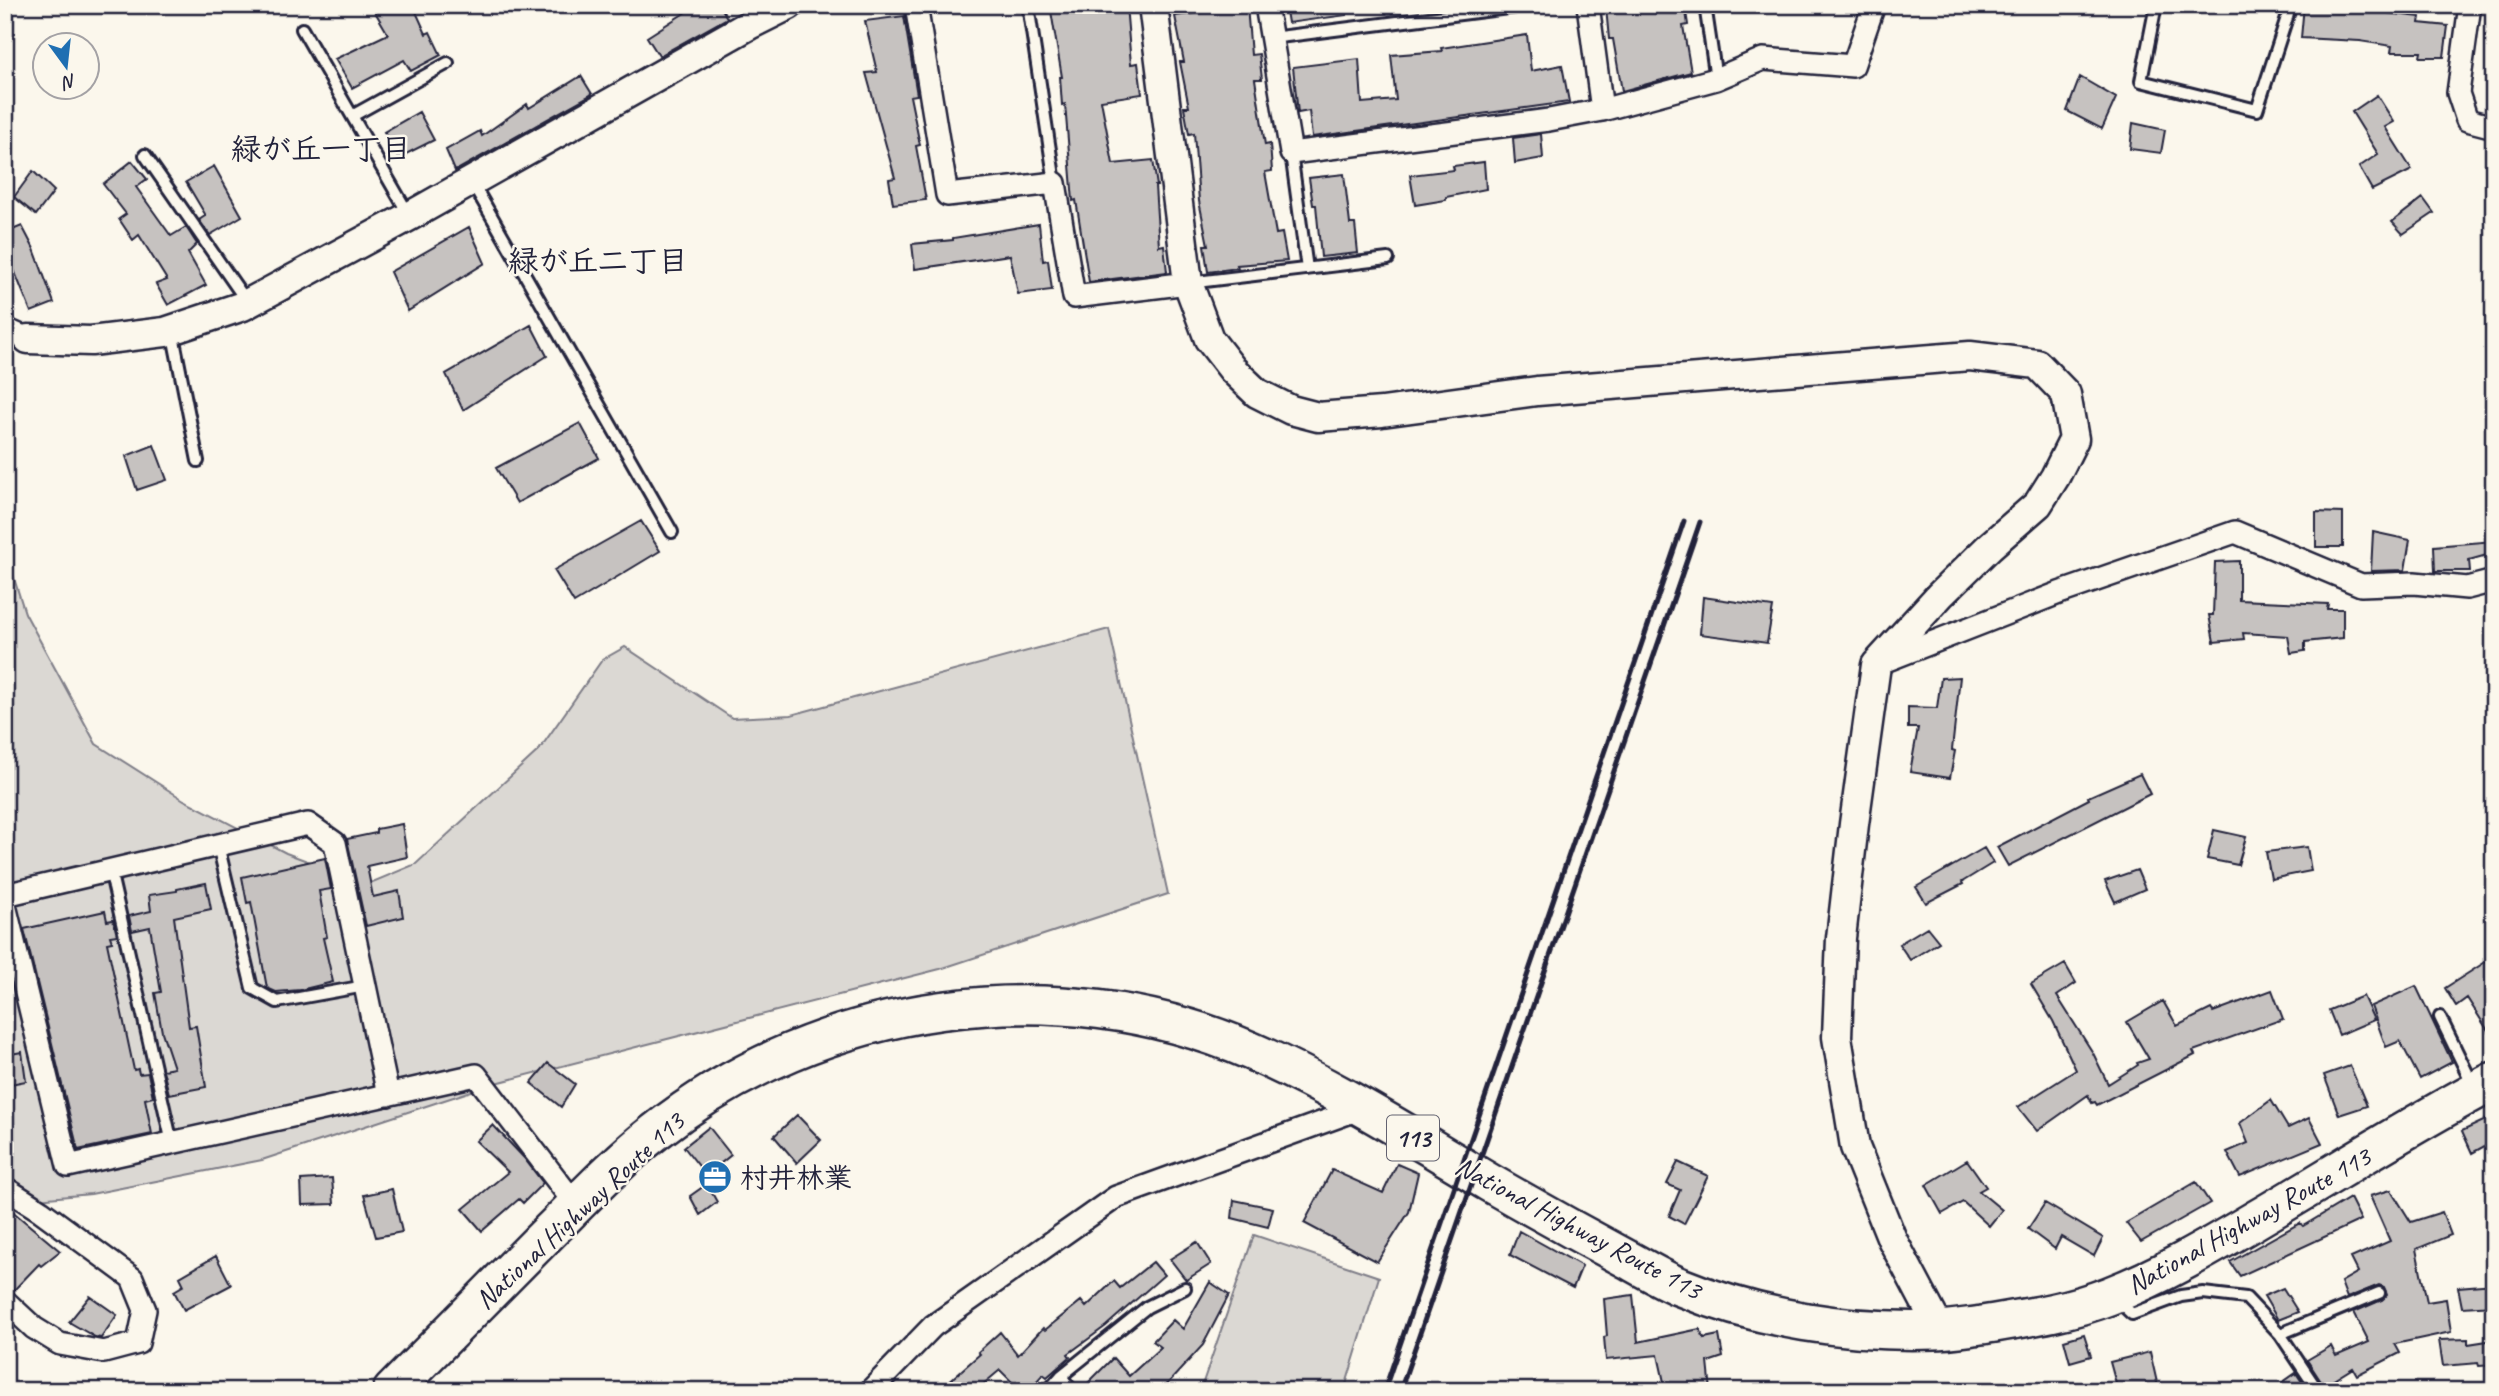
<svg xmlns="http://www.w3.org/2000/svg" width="2499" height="1396" viewBox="0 0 2499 1396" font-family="Caveat,'Klee One',sans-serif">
	<rect width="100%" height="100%" fill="#fbf7ec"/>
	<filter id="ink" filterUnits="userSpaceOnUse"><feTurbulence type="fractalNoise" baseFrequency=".0143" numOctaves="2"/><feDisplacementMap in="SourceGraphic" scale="14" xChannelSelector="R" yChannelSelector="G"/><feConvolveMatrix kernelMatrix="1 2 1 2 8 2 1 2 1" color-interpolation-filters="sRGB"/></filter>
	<g filter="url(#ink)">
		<!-- green -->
		<path fill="#dbd8d3" stroke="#7e7d87" stroke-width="2" d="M5 550 25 613 96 744 184 800 286 853 368 884 416 864 539 750 602 660 625 647 732 718 791 715 1109 629 1168 894 940 969 496 1083 262 1160 91 1194 5 1202Z
			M1254 1235 1379 1277 1344 1391H1200Z"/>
		<!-- building -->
		<path fill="#c6c2c0" stroke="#22223b" stroke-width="2" d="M371 5H413L426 34 430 32 441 55 411 71 404 60 352 88 335 59 388 34Z
			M697 5H720L727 18 659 56 647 37Z
			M1050 5H1126L1131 64 1138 63 1142 94 1101 100 1113 164 1153 160 1157 186H1155L1159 246 1164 245 1167 272 1089 282 1076 200 1073 201 1065 104 1062 105 1060 77H1062Z
			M1285 5H1347V15L1288 23Z
			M1634 5H1685L1688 25 1683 26 1691 72 1622 91 1613 39H1609L1606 8Z
			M2304 5H2357L2356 9 2388 10V13L2420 17 2419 23 2448 26 2444 57H2420L2421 52H2391L2392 46 2360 41 2301 38Z
			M1247 6 1251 55 1259 54 1262 79H1255L1265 145 1270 144 1272 171 1265 172 1276 234 1282 233 1287 261 1237 265 1238 268 1208 272 1204 245H1208L1199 201 1194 133 1189 134 1184 107H1189L1180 62H1184L1175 16Z
			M904 16 917 95 910 96 920 145 916 146 926 200 893 204 889 179 895 178 866 73 877 72 865 21Z
			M1527 35 1531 71 1562 65 1569 102 1312 137 1309 111 1298 113 1293 67 1359 59 1362 103 1396 100 1391 55 1442 51 1441 48Z
			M581 76 592 94 455 171 446 150 480 131 482 136 527 104 529 108Z
			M2080 77 2116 98 2102 129 2067 111Z
			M2377 95 2394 122 2385 127 2412 170 2372 190 2359 167 2378 154 2352 112Z
			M419 112 434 140 398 158 384 132Z
			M2133 123 2165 130 2161 153 2130 149Z
			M1541 134 1543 158 1515 163 1513 138Z
			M132 161 147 179 136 187 171 236 186 227 197 244 188 253 206 285 168 305 156 284 167 280 139 235 133 240 119 219 126 214 103 184Z
			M1484 162 1486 189 1446 197V200L1415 205 1410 175 1454 170 1453 166Z
			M214 166 242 216 210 235 199 220 205 216V214L186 182Z
			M33 171 54 191 36 215 14 197Z
			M1344 174 1350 224H1355L1358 253 1321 257 1316 205H1313L1309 178Z
			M2423 198 2434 213 2403 234 2392 222Z
			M1039 224 1043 261 1048 260 1052 290 1018 294 1010 255 915 269 912 244 953 240V238Z
			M22 226 34 249 54 303 31 312 5 248V233Z
			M469 227 485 263 408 311 390 272Z
			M531 325 547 356 463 410 446 374Z
			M580 423 599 458 517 503 496 468Z
			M154 445 167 480 137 490 126 456Z
			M2316 512 2343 513V547H2316Z
			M641 521 660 551 574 603 554 570Z
			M2373 532 2410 540 2405 570 2371 571Z
			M2494 541V553L2469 560 2470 571H2435L2434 546Z
			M2239 561V600L2328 604 2327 609H2343V638L2305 642V651L2291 653 2288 636 2243 633 2244 639 2214 642 2209 615H2213L2215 562Z
			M1703 597 1773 607 1767 643 1700 634Z
			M1960 677 1952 750 1955 751 1950 778 1910 772 1918 728H1908V707L1937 708 1941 678Z
			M2140 774 2150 794 2008 866 1997 847 2089 799 2088 797Z
			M402 824 407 857 367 866 373 897 399 891 403 917 366 926 347 839 376 833V829Z
			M2214 830 2246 837 2238 865 2207 859Z
			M2307 847 2311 871 2271 879 2266 852Z
			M1984 848 1993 863 1962 882 1963 884 1926 903 1916 887Z
			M325 858 331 889 319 891 327 937 323 938 333 982 300 990 276 992 267 988 251 902 247 903 242 877Z
			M2137 870 2145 889 2115 902 2105 881Z
			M206 883 211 909 174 917 189 1027 196 1026 206 1087 169 1094 163 1070 174 1068 162 1032 155 993 161 992 150 927 132 931 129 916 151 911 149 895 177 891V889Z
			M105 911 107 921 113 920 117 935 110 936 112 942 107 943 134 1070 138 1069 139 1074 148 1073 153 1097 145 1099 152 1134 78 1150 24 929Z
			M1927 927 1939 942 1910 960 1899 944Z
			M2487 961 2494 971V1040L2467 998 2456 1006 2445 988Z
			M2065 964 2076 983 2057 996 2093 1053 2108 1084 2138 1065 2137 1063 2149 1059 2127 1022 2163 1001 2177 1026 2211 1009 2213 1012 2272 990 2283 1019 2193 1051 2195 1055 2097 1105 2095 1102 2092 1103 2088 1095 2037 1131 2018 1107 2076 1070 2053 1021 2031 984Z
			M2416 986 2452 1062 2420 1079 2400 1041 2386 1047 2371 1006Z
			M2363 996 2374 1020 2339 1035 2329 1010Z
			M22 1052 26 1081 5 1085V1055Z
			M548 1063 575 1084 561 1107 531 1083Z
			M2350 1066 2367 1106 2339 1115 2324 1075Z
			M2271 1100 2288 1128 2309 1118 2322 1143 2240 1177 2227 1152 2248 1143 2240 1123Z
			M797 1115 821 1140 797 1163 774 1136Z
			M2494 1116V1141L2472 1153 2462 1131Z
			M493 1125 524 1158 543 1183 523 1203 519 1199 482 1231 463 1209 508 1172 476 1141Z
			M709 1127 731 1155 706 1175 684 1147Z
			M1967 1160 1986 1187 1979 1191 2002 1210 1989 1226 1963 1202 1942 1214 1926 1185Z
			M1678 1162 1708 1176 1684 1224 1669 1216 1680 1190 1667 1184Z
			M1397 1164 1418 1173 1409 1212 1377 1262 1304 1223 1332 1170 1383 1193Z
			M332 1178 334 1204 302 1205 301 1180Z
			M2196 1182 2210 1203 2141 1242 2126 1223Z
			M707 1184 717 1202 700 1215 690 1196Z
			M392 1189 402 1232 376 1237 364 1195Z
			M2391 1190 2411 1222 2442 1212 2451 1235 2416 1249 2427 1302 2446 1299 2451 1332 2395 1344 2400 1353 2357 1375 2353 1368 2324 1386 2307 1360 2331 1346 2336 1356 2369 1342 2354 1312 2382 1300 2387 1295 2384 1287 2379 1285 2347 1298 2341 1282 2358 1272 2351 1258 2390 1241 2370 1196Z
			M2350 1198 2361 1220 2240 1276 2230 1262 2300 1223 2303 1226Z
			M1234 1200 1273 1208 1268 1227 1232 1218Z
			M2045 1203 2103 1238 2094 1256 2061 1237 2055 1249 2028 1229Z
			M5 1205 60 1251 41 1266 39 1264 13 1291 5 1288Z
			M1519 1231 1582 1266 1573 1288 1510 1255Z
			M1197 1242 1211 1264 1186 1280 1170 1259Z
			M216 1256 231 1285 184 1310 174 1291 184 1285 180 1277Z
			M1153 1262 1164 1275 1106 1326 1068 1354 1070 1357 1047 1377 1043 1374 1028 1391H1021L1000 1370 975 1391H938L980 1354 978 1352 1000 1332 1018 1355 1043 1328 1045 1330 1081 1301 1086 1307 1114 1281 1120 1288Z
			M1210 1282 1229 1295 1203 1345 1161 1391H1080L1113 1358 1129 1376 1161 1347 1153 1341 1173 1320 1183 1329Z
			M2494 1284V1305L2462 1307 2458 1287Z
			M2283 1288 2298 1312 2278 1320 2264 1296Z
			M1633 1295 1638 1342 1700 1329 1704 1338 1719 1335 1723 1357 1708 1362 1711 1391H1666L1658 1355 1606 1360 1604 1337 1607 1336 1604 1299Z
			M90 1296 117 1315 101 1338 95 1337 69 1322Z
			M2084 1334 2091 1356 2070 1362 2064 1340Z
			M2468 1339V1344L2494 1340V1365L2479 1366 2478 1363 2443 1366 2439 1340Z
			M2150 1352 2158 1387 2141 1391H2118L2110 1362Z
			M2296 1373 2308 1391H2270Z"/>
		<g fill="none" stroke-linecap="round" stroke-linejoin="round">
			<!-- lane casing -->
			<g stroke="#22223b" stroke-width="16">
				<path id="lane" d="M1028 5 1055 183
					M1705 5 1716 79
					M2156 5 2141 81 2257 110 2291 5
					M302 29 409 215
					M1271 38 1532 5
					M352 116 448 63
					M1291 153 1307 269
					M145 155 247 302
					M472 182 672 532
					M1188 283 1388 259
					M172 330 198 461
					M218 845 252 988 277 1002 365 986
					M110 870 172 1143
					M2440 1017 2474 1087
					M2117 1300 2132 1314 2181 1296 2203 1293 2246 1298 2280 1334 2318 1391
					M2280 1334 2379 1293
					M1061 1376 1072 1391
					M1048 1391 1061 1376 1147 1307 1185 1288"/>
			</g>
			<!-- street casing -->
			<g stroke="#22223b" stroke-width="26">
				<path id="street" d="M916 5 947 195 1055 183 1074 297 1188 283
					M1266 5 1291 153 1549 120 1602 110 1716 79 1763 59 1853 66 1874 5
					M1588 5 1602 110
					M2470 5 2458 93 2467 120 2494 127
					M5 329 28 339
					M1880 663 2059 593 2235 532 2361 585 2414 583 2467 588 2494 581
					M5 895 308 824 335 843 388 1095
					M5 905 68 1166 476 1075 576 1205
					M5 1188 41 1211 132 1278 145 1310 138 1343 104 1352 60 1344 34 1328 5 1301
					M870 1391 933 1326 1116 1197 1362 1108"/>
			</g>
			<!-- secondary casing -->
			<g stroke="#22223b" stroke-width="33">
				<path id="secondary" d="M1153 5 1188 283 1209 339 1233 370 1257 393 1291 410 1318 417 1382 412 1537 391 1970 356 2037 364 2066 394 2074 439 2055 477 2038 504 1990 546 1940 595 1876 665 1854 824 1841 938 1837 1037 1855 1147 1892 1239 1940 1330
					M28 339 91 341 165 332 243 306 410 216 749 25 789 5"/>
			</g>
			<!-- highway casing -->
			<g stroke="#22223b" stroke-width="42">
				<path id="highway" d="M392 1391C445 1337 498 1284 551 1230 584 1197 618 1161 655 1132 820 1001 1056 966 1251 1051 1334 1087 1412 1137 1490 1183 1535 1209 1580 1234 1625 1258 1643 1268 1660 1278 1678 1286 1758 1319 1849 1333 1935 1330 1950 1330 1966 1327 1982 1325 2025 1318 2068 1312 2109 1296 2161 1276 2210 1247 2257 1219 2336 1173 2413 1123 2494 1081"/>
			</g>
			<!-- lane -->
			<use href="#lane" stroke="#fbf7ec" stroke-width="10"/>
			<!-- street -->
			<use href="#street" stroke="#fbf7ec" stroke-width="21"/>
			<!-- secondary -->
			<use href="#secondary" stroke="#fbf7ec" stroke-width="28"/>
			<!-- highway -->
			<use href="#highway" stroke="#fbf7ec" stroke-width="37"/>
			<!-- rail -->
			<path stroke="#22223b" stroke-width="5" d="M1384 1391 1684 521
				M1400 1391 1700 522"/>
		</g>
	</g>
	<!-- icons -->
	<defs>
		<g id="office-disc" transform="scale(1.75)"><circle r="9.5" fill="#1f6fb2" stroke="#fbf7ec"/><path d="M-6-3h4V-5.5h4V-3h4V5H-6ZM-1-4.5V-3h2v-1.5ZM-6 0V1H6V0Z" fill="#fff"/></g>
	</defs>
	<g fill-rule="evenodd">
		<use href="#office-disc" x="715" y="1177"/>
	</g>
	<g text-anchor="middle" stroke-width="5" stroke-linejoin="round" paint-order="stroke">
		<!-- shield labels -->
		<rect fill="#fbf7ec" stroke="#636270" stroke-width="2" x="1387" y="1115.5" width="52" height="45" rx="5"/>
		<g font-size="26" font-weight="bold" fill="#22223b">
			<text x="1413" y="1147">113</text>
		</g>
		<!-- poi labels -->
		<g font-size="28" font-weight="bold" fill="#22223b" stroke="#fbf7ec" text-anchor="start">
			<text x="740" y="1187">村井林業</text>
		</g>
		<!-- street labels -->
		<g font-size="28" fill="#22223b" stroke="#fbf7ec">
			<text transform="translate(579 1210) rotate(-43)" y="10">National Highway Route 113</text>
			<text transform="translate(2248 1220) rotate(-29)" y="10">National Highway Route 113</text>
			<text transform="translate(1579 1227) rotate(28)" y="10">National Highway Route 113</text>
		</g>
		<!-- neighbourhood labels -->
		<g font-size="30" font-weight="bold" fill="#22223b" stroke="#fbf7ec">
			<text x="321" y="159">緑が丘一丁目</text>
			<text x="598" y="271">緑が丘二丁目</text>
		</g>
	</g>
	<!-- margin -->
	<rect width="2499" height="1396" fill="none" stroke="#fbf7ec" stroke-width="28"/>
	<rect x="14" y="14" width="2471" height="1368" fill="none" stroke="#22223b" stroke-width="2.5" filter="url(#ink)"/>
	<!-- north arrow -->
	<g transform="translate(66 66) rotate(165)"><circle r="33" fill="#fbf7ec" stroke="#a4a2a5" stroke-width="2"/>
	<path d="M0-5L12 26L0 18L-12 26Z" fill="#1f6fb2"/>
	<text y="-10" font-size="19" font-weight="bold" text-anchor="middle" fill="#22223b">N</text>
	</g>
</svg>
